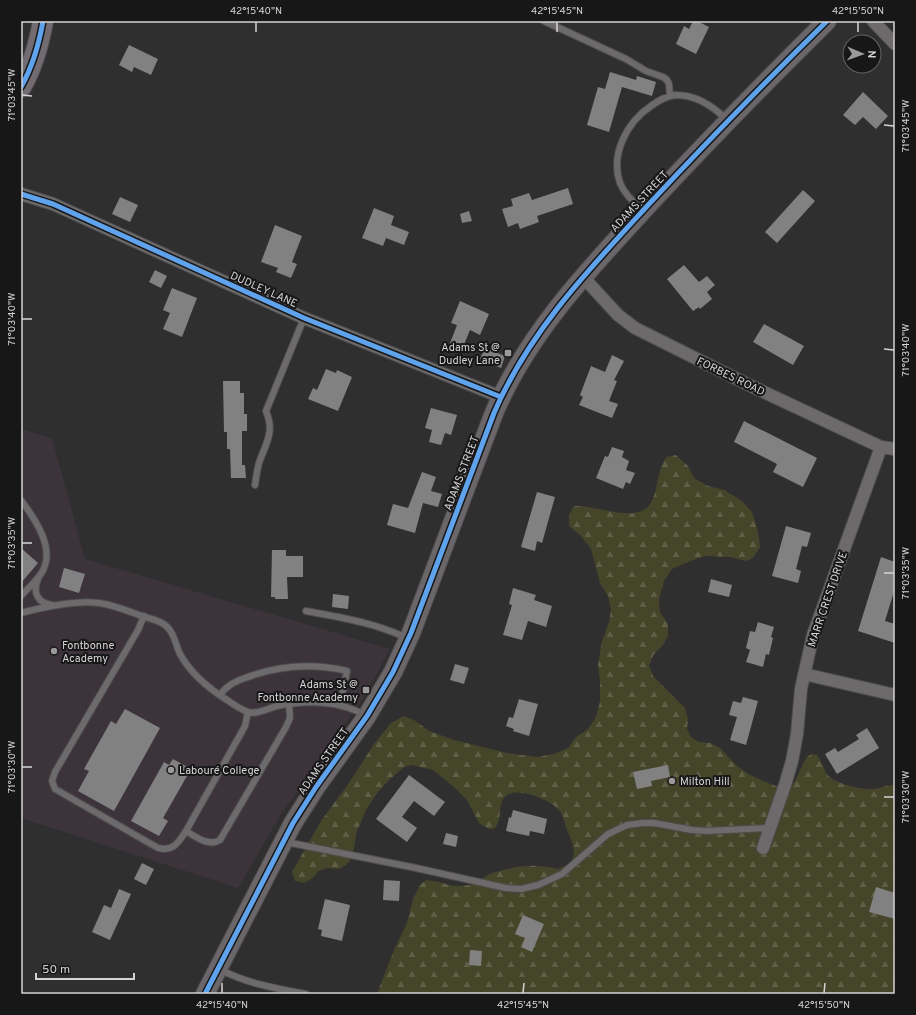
<svg xmlns="http://www.w3.org/2000/svg" width="916" height="1015" viewBox="0 0 916 1015" font-family="Overpass,sans-serif">
	<defs>
		<pattern id="forest-firs" width="22" height="20" patternUnits="userSpaceOnUse"><rect width="22" height="20" fill="#45452a"/><path d="M5 1l3.5 6h-7zM16 11l3.5 6h-7z" fill="#5f5f48"/></pattern>
	</defs>
	<rect width="100%" height="100%" fill="#302f30"/>
	<!-- built -->
	<path fill="#3c343a" d="M21 429 52 438 85 559 390 649 364 697 281 814 238 888 21 818Z"/>
	<!-- forest -->
	<path fill="url(#forest-firs)" d="M676 455 688 466 694 478 708 486 724 490 742 501 752 512 758 532 760 547 753 558 746 561 730 557 705 556 690 561 672 569 664 581 659 600 660 612 668 624V636L662 646 654 654 649 665 653 676 685 708 688 719 687 729 691 737 699 742 710 743 720 748 737 766 750 775 778 787H788L794 783 806 758 811 754 817 755C822 761 823 768 827 774 834 784 862 790 874 789 881 788 887 785 895 785V994H377L394 950 407 923 413 899 420 885 426 880C441 881 454 889 469 885 475 884 482 878 488 875 492 872 498 872 503 870 522 865 538 864 558 869 561 867 566 866 569 863 579 855 571 839 567 830 564 823 564 816 559 810 551 800 516 786 506 796 496 804 504 818 494 829H488L479 823 467 800 453 786 433 770 411 765 404 767 389 780 378 792 366 810 357 831 352 858 346 865 339 869 327 868 318 871 313 878 304 883 295 881 292 872 321 821 349 783 374 744 391 723 404 716 414 720 429 731 454 740 507 753 537 757 554 754 568 748 576 737 587 730 595 719 600 702V683L598 664 602 641 609 622 611 609 608 596 600 583 591 549 580 535 569 526V515L574 506C597 504 643 528 653 498 657 489 657 480 660 471 661 466 664 461 666 457Z"/>
	<!-- building -->
	<path fill="#828182" d="M693 21H697L709 27 696 54 676 44 684 26 689 29Z
		M129 45 158 59 151 75 134 67 132 72 119 65Z
		M610 72 636 80 637 76 656 82 652 96 622 87 609 132 587 125 598 87 605 89Z
		M863 92 888 116 876 129 863 117 855 125 843 115Z
		M568 188 573 204 537 216 539 222 520 229 518 223 508 227 502 209 513 206 511 199 529 193 532 200Z
		M803 190 815 201 777 243 765 232Z
		M120 197 138 205 130 222 112 214Z
		M374 208 394 216 391 225 409 232 404 245 386 238 383 246 362 238Z
		M469 211 472 221 462 223 460 214Z
		M275 225 302 236 292 262 297 264 291 278 276 272 278 268 261 262Z
		M684 265 699 282 707 276 715 285 707 292 712 299 700 309 699 307 693 311 667 279Z
		M155 270 167 276 161 288 149 282Z
		M172 288 197 298 182 337 163 329 170 313 163 310Z
		M460 301 489 314 480 335 470 330 461 352 449 346 457 325 451 323Z
		M764 324 804 346 793 365 753 342Z
		M485 348 505 356 501 368 480 359Z
		M612 355 624 361 614 380 617 381 609 401 618 404 612 418 579 405 583 397 580 395 591 366 605 372Z
		M326 369 336 373 337 370 352 377 338 411 308 399 313 388 317 390Z
		M223 381H240V393H244V414H247V431H242V465H245L246 478H231L230 449H227V432H224Z
		M431 408 457 415 451 435 445 433 441 445 429 442 432 430 425 428Z
		M744 421 817 458 803 487 773 472 777 464 734 442Z
		M612 447 624 451 622 457 629 461 626 470 635 473 630 484 626 482 623 489 596 478 605 456 608 457Z
		M422 472 436 477 431 491 442 494 438 507 423 503 415 533 387 525 393 504 408 508Z
		M537 492 555 497 542 543 537 541 535 551 521 547Z
		M786 526 811 533 807 547 802 546 796 569 801 571 798 583 772 576Z
		M21 548 38 563 21 583Z
		M272 550H286V556H303V577H287L288 599H275V597H271Z
		M881 557 895 562V588L885 621 895 624V643L858 631Z
		M64 568 85 574 79 593 59 587Z
		M711 579 732 585 729 597 708 592Z
		M513 588 536 595 534 600 552 606 546 627 528 621 522 640 503 635 512 605 509 604Z
		M333 594 349 596 348 609 332 607Z
		M758 622 774 627 771 637 773 638 769 655 766 654 763 667 746 662 750 650 746 648 750 631 755 632Z
		M455 664 469 668 464 684 450 680Z
		M743 697 758 701 746 745 730 740 737 717 729 715 733 701 741 703Z
		M519 699 538 704 529 736 513 731 514 729 506 726 509 717 513 718Z
		M125 709 160 728 114 811 78 791 89 771 84 769 111 721 116 724Z
		M867 728 879 748 837 774 825 754 835 748 838 752 859 739 856 735Z
		M173 759 191 769 163 818 168 821 159 836 131 821 164 762 169 765Z
		M668 765 670 777 651 781 652 786 637 789 633 772Z
		M409 775 445 802 434 816 414 801 402 817 417 828 407 842 376 819Z
		M513 810 547 819 544 834 530 831 529 836 506 831 509 817 511 818Z
		M446 833 458 836 456 847 443 844Z
		M142 863 154 869 146 885 134 879Z
		M384 880 400 881 399 901 383 900Z
		M876 887 895 893V919L869 912Z
		M119 889 131 894 110 940 92 932 104 905 111 908Z
		M325 899 350 905 342 941 321 936 322 930 318 929Z
		M523 915 544 924 532 952 521 947 525 938 515 934Z
		M470 950 482 951 481 966 469 965Z"/>
	<g fill="none" stroke-linecap="round" stroke-linejoin="round">
		<!-- service casing -->
		<g stroke="#4e4c4e" stroke-width="8">
			<path id="service" d="M544 21 626 59 646 71 663 77 667 80 669 84 670 96
				M641 209C633 202 624 193 620 183 610 154 627 122 651 106 659 100 666 96 676 95 696 95 713 106 727 120
				M255 485C256 478 257 470 259 463 266 443 275 432 266 411L304 318
				M21 500C35 519 56 549 42 572 37 581 28 588 21 596
				M38 579C32 593 38 603 52 605
				M306 611C343 618 372 622 407 638
				M21 613C44 607 75 600 99 603 114 605 128 611 142 616 152 619 163 621 169 629 175 636 176 646 180 654 191 674 208 688 227 700 233 704 241 710 248 712 257 715 269 708 277 706 305 700 341 700 366 716
				M144 616 138 630 55 772 52 781 55 789 158 848C173 852 179 842 186 831L245 726 248 712
				M220 695C226 686 234 682 245 678 277 666 313 663 347 671L340 705
				M186 831C196 837 209 847 220 840L286 727 290 718 289 704
				M286 842 416 868 506 888 521 889 538 885 562 874 608 834 627 825 643 823H654L692 830 706 831 770 828
				M219 969C248 984 274 988 306 994"/>
		</g>
		<!-- minor casing -->
		<g stroke="#4e4c4e" stroke-width="14">
			<path id="minor" d="M873 21 895 44
				M21 194 53 204 304 318 501 397
				M583 277 618 315 635 328 751 386 866 440 881 447 895 449
				M804 674 895 695
				M763 848 785 785 792 761 797 734 801 689 813 635 881 447"/>
		</g>
		<!-- secondary casing -->
		<g stroke="#4e4c4e" stroke-width="20">
			<path id="secondary" d="M205 994 293 823 316 787 367 716 393 672 411 633 494 413C529 331 591 267 650 203 708 141 767 80 827 21"/>
		</g>
		<!-- primary casing -->
		<g stroke="#4e4c4e" stroke-width="22">
			<path id="primary" d="M21 87C33 66 39 44 43 21"/>
		</g>
		<!-- service -->
		<use href="#service" stroke="#6c6a6b" stroke-width="6"/>
		<!-- minor -->
		<use href="#minor" stroke="#6c6a6b" stroke-width="12"/>
		<!-- secondary -->
		<use href="#secondary" stroke="#6a6669" stroke-width="18"/>
		<!-- primary -->
		<use href="#primary" stroke="#726b71" stroke-width="20"/>
		<!-- cycleway casing -->
		<g stroke="#181718" stroke-width="8">
			<path id="cycleway" d="M21 87C33 66 39 44 43 21
				M21 194 53 204 304 318 501 397
				M205 994 293 823 316 787 367 716 393 672 411 633 494 413C529 331 591 267 650 203 708 141 767 80 827 21"/>
		</g>
		<!-- cycleway -->
		<use href="#cycleway" stroke="#60a3ed" stroke-width="5"/>
	</g>
	<!-- ticks -->
	<path fill="none" stroke="#d5d3d5" stroke-width="1.5" d="M256 32V22M557 32V22M858 32V22M22 95 32 96M884 125 894 126M22 319H32M884 349 894 350M22 543H32M884 573H894M22 767H32M884 797H894M222 993V983M523 993 524 983M824 993 825 983"/>
	<!-- markers -->
	<g fill="#9b9a9b" stroke="#181718" stroke-width="1.5">
		<rect x="504" y="349" width="8" height="8" rx="2"/>
		<circle cx="54" cy="651" r="4"/>
		<rect x="362" y="686" width="8" height="8" rx="2"/>
		<circle cx="171" cy="770" r="4"/>
		<circle cx="672" cy="781" r="4"/>
	</g>
	<g text-anchor="middle" stroke-width="4" stroke-linejoin="round" paint-order="stroke">
		<!-- street labels -->
		<g font-size="11" fill="#d5d3d5" stroke="#181718">
			<text transform="translate(639 201) rotate(-47)" y="4">ADAMS STREET</text>
			<text transform="translate(264 289) rotate(24)" y="4">DUDLEY LANE</text>
			<text transform="translate(731 376) rotate(26)" y="4">FORBES ROAD</text>
			<text transform="translate(461 473) rotate(-69)" y="4">ADAMS STREET</text>
			<text transform="translate(827 599) rotate(-71)" y="4">MARR CREST DRIVE</text>
			<text transform="translate(323 761) rotate(-55)" y="4">ADAMS STREET</text>
		</g>
		<!-- poi labels -->
		<g font-size="11" fill="#d5d3d5" stroke="#181718" text-anchor="start">
			<text x="500" y="351" text-anchor="end">Adams St @<tspan x="500" dy="13">Dudley Lane</tspan></text>
			<text x="62" y="649">Fontbonne<tspan x="62" dy="13">Academy</tspan></text>
			<text x="358" y="688" text-anchor="end">Adams St @<tspan x="358" dy="13">Fontbonne Academy</tspan></text>
			<text x="179" y="774">Labouré College</text>
			<text x="680" y="785">Milton Hill</text>
		</g>
	</g>
	<!-- border -->
	<rect width="916" height="1015" fill="none" stroke="#181718" stroke-width="44"/>
	<!-- north arrow -->
	<g transform="translate(862 54) rotate(92)"><circle r="19" fill="#181718" stroke="#646264"/>
	<path d="M0-3L7 15L0 10L-7 15Z" fill="#9b9a9b"/>
	<text y="-6" font-size="11" font-weight="bold" text-anchor="middle" fill="#d5d3d5">N</text>
	</g>
	<!-- scale -->
	<path d="M36 973v6h98v-6" fill="none" stroke="#d5d3d5" stroke-width="2"/>
	<text x="42" y="973" font-size="12" fill="#d5d3d5" stroke="#181718" stroke-width="3" paint-order="stroke">50 m</text>
	<rect x="22" y="22" width="872" height="971" fill="none" stroke="#d5d3d5" stroke-width="1.5"/>
	<g font-size="10" text-anchor="middle" fill="#d5d3d5">
		<text x="256" y="14">42°15'40"N</text>
		<text x="557" y="14">42°15'45"N</text>
		<text x="858" y="14">42°15'50"N</text>
		<text transform="translate(11 95) rotate(-90)" y="4">71°03'45"W</text>
		<text transform="translate(905 126) rotate(-90)" y="4">71°03'45"W</text>
		<text transform="translate(11 319) rotate(-90)" y="4">71°03'40"W</text>
		<text transform="translate(905 350) rotate(-90)" y="4">71°03'40"W</text>
		<text transform="translate(11 543) rotate(-90)" y="4">71°03'35"W</text>
		<text transform="translate(905 573) rotate(-90)" y="4">71°03'35"W</text>
		<text transform="translate(11 767) rotate(-90)" y="4">71°03'30"W</text>
		<text transform="translate(905 797) rotate(-90)" y="4">71°03'30"W</text>
		<text x="222" y="1008">42°15'40"N</text>
		<text x="523" y="1008">42°15'45"N</text>
		<text x="824" y="1008">42°15'50"N</text>
	</g>
</svg>
